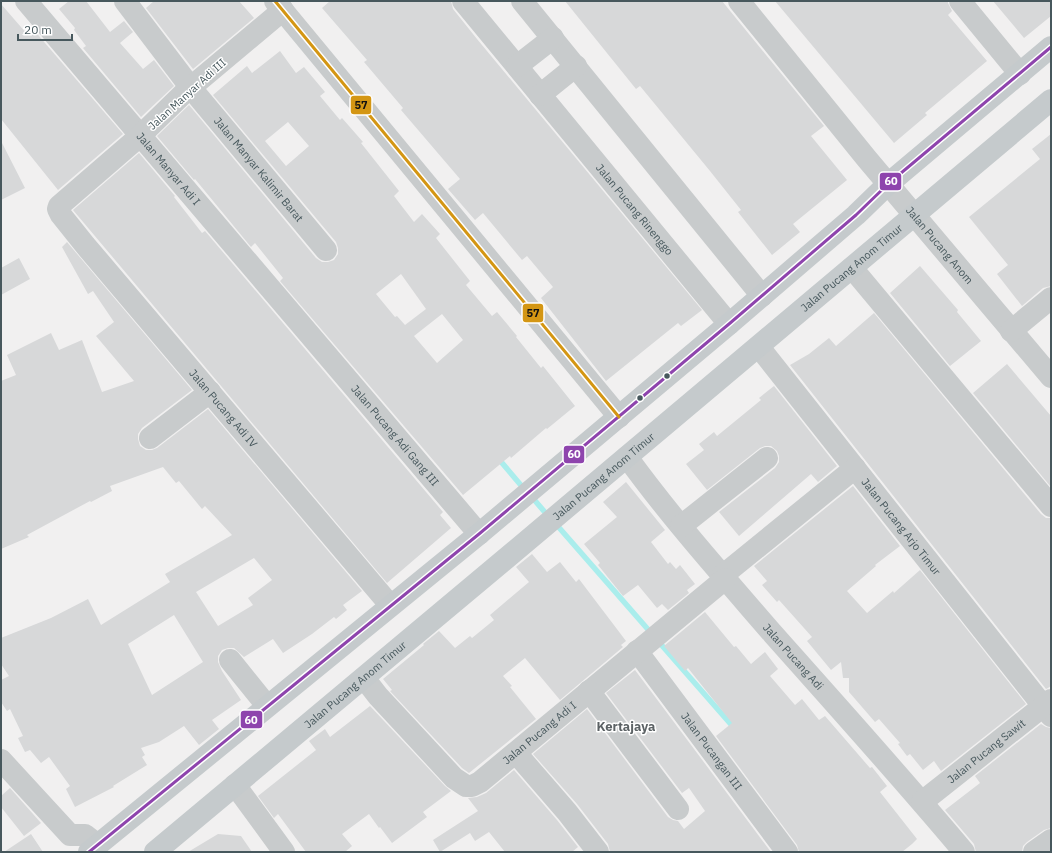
<svg xmlns="http://www.w3.org/2000/svg" width="1052" height="853" viewBox="0 0 1052 853" font-family="'IBM Plex Sans',sans-serif">
	<rect width="100%" height="100%" fill="#f1f0f0"/>
	<g fill="none" stroke-linecap="round" stroke-linejoin="round">
		<!-- stream -->
		<path stroke="#aaedec" stroke-width="5.5" d="M497 457 525 490
			M531 496 549 517
			M555 523 652 634
			M658 641 735 729"/>
	</g>
	<!-- building -->
	<path fill="#d7d8d9" fill-rule="evenodd" d="M69 1H86L110 32 124 21 133 32 120 43 143 69 154 60 174 86 141 117 83 48 86 46 74 30 75 28 59 9Z
		M154 1H239L254 18 193 69 146 8Z
		M330 1H451L453 9 477 39 702 310 681 326 678 323 606 381 541 298 553 287 527 256 522 260 483 213 475 220 448 189 460 179 401 110 403 108 364 62 367 60 322 8Z
		M565 1H722L824 126 811 136 847 180 793 224 800 232 772 255 738 212 741 210 710 171 640 86 636 89Z
		M775 1H948V3L952 11 948 15 987 61 925 113 927 115 894 143Z
		M993 1H1051V16L1024 38Z
		M1 4 27 34 33 29 123 134 58 190 1 119Z
		M280 51 296 73 304 67 325 92 320 96 340 120 342 118 363 142 361 143 399 191 394 196 414 222 422 214 440 234 436 238 470 281 466 285 492 316 497 312 517 336 516 337 541 368 543 366 575 406 547 429 546 428 511 458 510 456 463 495 280 281 283 278 255 243 251 247 195 179 194 180 157 136 189 105 316 258 322 262H328L334 260 338 254V248L336 242 213 95 247 66 252 73ZM288 122 309 146 286 166 265 141ZM401 274 426 309 405 325 397 316 395 317 376 294ZM442 314 463 340 437 363 414 336Z
		M1051 134V286L1043 288 1022 306 997 274 1008 265 969 217 1040 159 1032 149Z
		M1 141 25 188 1 200Z
		M139 153 175 196 174 197 202 233 205 231 443 512 440 515 451 528 387 583 73 210Z
		M67 242 192 390 142 428 138 434V439L140 446 146 450H152L157 448 208 409 362 591 343 605 347 610 336 619 334 617 312 634 283 653 273 639 244 657 234 648H228L222 650 218 656V662L222 671 241 700 212 720 219 729 199 745 184 726 159 742 141 748 145 755 142 757 147 765 113 786 114 787 75 807 66 789 70 786 49 757 41 763 30 750 25 752 18 738 23 736 10 709 7 711 1 702V680L9 676 1 664V638L51 618 88 599 101 625 170 582 165 574 232 535 205 506 202 509 179 481 176 483 163 467 110 486 112 491 91 502 90 501 27 535 29 537 1 549V381L16 375 7 355 51 333 59 350 82 340 102 392 134 381 96 336 114 322 93 291 88 294 62 247ZM254 558 272 580 248 598 253 605 218 626 196 592ZM174 615 203 662 152 695 128 644Z
		M19 258 30 279 1 295V268Z
		M920 266 958 310 957 312 981 341 950 366 890 293Z
		M874 313 1041 514 1046 518H1051V686L1048 688 1046 689 790 365 809 354 829 338 836 346Z
		M1007 364 1051 416V487L973 393Z
		M774 386 837 466 818 482 811 474 739 536 719 512 775 468 779 462V456L777 451 771 446H765L760 448 707 490 686 464 704 450 699 444 714 432 717 436 761 400 759 398Z
		M626 482 665 530 651 542 668 564 670 562 676 569 680 565 695 584 687 590 689 593 668 610 662 604 657 608 638 585 623 596 598 565 600 563 584 544 617 517 603 502Z
		M853 486 900 546 875 565 876 566 847 591 867 613 893 591 894 593 920 570 1026 704 941 771 934 761 923 770 910 754 907 756 898 744 900 743 879 719 875 722 849 692V678H843L841 662 831 670 807 641 812 637 779 600 777 602 762 585 767 581 754 566Z
		M532 554 547 572 560 562 576 582 579 579 626 641 621 645 623 647 560 700 525 658 503 676 512 686 510 687 536 719 469 773 462 768 390 691 392 690 383 679 424 645 423 644 439 631 455 648 470 636 472 638 494 620 490 615 529 582 516 567Z
		M705 612 734 647 736 646 751 664 765 652 778 669 770 676 795 705 802 699 819 720 825 716 870 768 872 767 887 786 880 792 917 839 912 844 902 852H799L797 845 716 736 732 723 688 668 685 671 664 646Z
		M635 670 771 852H610L608 844 577 804 533 754 587 709 668 817 673 820 678 821 684 829 705 811 689 788 682 793 606 693Z
		M370 706 445 786 451 791 423 812 427 817 392 843 380 827 379 828 369 814 342 834 352 846 345 852H306L278 814 274 818 258 796 316 750 309 741 325 729 330 737Z
		M1041 724 1046 727 1051 728V828L1044 830 1027 842 1023 846 1022 852H976L974 844 945 810 980 783 975 776Z
		M514 770 557 820 578 847 572 852H505L489 832 475 841 470 833 440 852 433 840 478 811 468 798 477 797 486 793Z
		M10 788 41 823 24 836 1 807V796Z
		M31 834 43 852H4Z
		M218 834 241 836 252 852H188Z"/>
	<g fill="none" stroke-linecap="round" stroke-linejoin="round">
		<!-- minor -->
		<g stroke="#c8cbcc" stroke-width="22">
			<path id="s1" d="M26 1 479 534"/>
			<path id="s2" d="M125 1 191 88 326 250"/>
			<path d="M275 1 619 417"/>
			<path id="s3" d="M463 1 729 324"/>
			<path d="M522 1 762 296"/>
			<path id="s4" d="M739 1 867 159 1051 377"/>
			<path d="M960 1 1020 74"/>
			<path id="s5" d="M283 10 184 93 140 136 59 206 58 209 61 215 85 245 390 605"/>
			<path d="M517 66 553 38"/>
			<path d="M540 95 576 66"/>
			<path d="M852 268 1051 506"/>
			<path d="M1011 331 1051 298"/>
			<path id="s6" d="M759 347 1051 716"/>
			<path d="M150 438 210 392"/>
			<path id="s7" d="M627 457C672 519 723 576 773 634 837 706 902 778 964 852"/>
			<path d="M681 526 767 458"/>
			<path d="M722 576 855 468"/>
			<path id="s8" d="M637 651 787 852"/>
			<path d="M230 660 267 706"/>
			<path id="s9" d="M364 678 378 696 454 778 466 786H472L480 782 725 579"/>
			<path d="M589 691 678 809"/>
			<path d="M516 753 567 812 598 852"/>
			<path d="M1 760 70 835H85L98 845"/>
			<path d="M235 785 284 852"/>
			<path id="s10" d="M922 802 1051 700"/>
			<path d="M1034 852 1051 840"/>
		</g>
		<!-- major -->
		<g stroke="#c5cacc" stroke-width="22">
			<path d="M89 852 479 534 729 324 856 215 888 184 1051 47"/>
			<path id="s11" d="M155 852 503 561 1051 100"/>
		</g>
		<!-- bus-1 casing -->
		<g stroke="#fff" stroke-width="6">
			<path id="bus-1" d="M89 852 479 534 729 324 856 215 888 184 1051 47"/>
		</g>
		<!-- bus-2 casing -->
		<g stroke="#fff" stroke-width="6">
			<path id="bus-2" d="M275 1 619 417"/>
		</g>
		<!-- bus-1 -->
		<use href="#bus-1" stroke="#8e44ad" stroke-width="3"/>
		<!-- bus-2 -->
		<use href="#bus-2" stroke="#d49613" stroke-width="3"/>
	</g>
	<!-- markers -->
	<g fill="#47585d" stroke="#fff" stroke-width="1.5">
		<circle cx="667" cy="376" r="3.5"/>
		<circle cx="640" cy="398" r="3.5"/>
	</g>
	<g text-anchor="middle" stroke-width="3" stroke-linejoin="round" paint-order="stroke">
		<!-- street labels -->
		<g font-size="11" fill="#47585d" stroke="#fff">
			<text transform="translate(187 94) rotate(-42)" y="4">Jalan Manyar Adi III</text>
			<text dy="4" stroke="none"><textPath href="#s1" startOffset="220">Jalan Manyar Adi I</textPath></text>
			<text dy="4" stroke="none"><textPath href="#s2" startOffset="215">Jalan Manyar Kalimir Barat</textPath></text>
			<text dy="4" stroke="none"><textPath href="#s3" startOffset="270">Jalan Pucang Rinenggo</textPath></text>
			<text dy="4" stroke="none"><textPath href="#s4" startOffset="316">Jalan Pucang Anom</textPath></text>
			<text dy="4" stroke="none"><textPath href="#s11" startOffset="909">Jalan Pucang Anom Timur</textPath></text>
			<text dy="4" stroke="none"><textPath href="#s5" startOffset="560">Jalan Pucang Adi IV</textPath></text>
			<text dy="4" stroke="none"><textPath href="#s1" startOffset="570">Jalan Pucang Adi Gang III</textPath></text>
			<text dy="4" stroke="none"><textPath href="#s11" startOffset="585">Jalan Pucang Anom Timur</textPath></text>
			<text dy="4" stroke="none"><textPath href="#s6" startOffset="229">Jalan Pucang Arjo Timur</textPath></text>
			<text dy="4" stroke="none"><textPath href="#s7" startOffset="260">Jalan Pucang Adi</textPath></text>
			<text dy="4" stroke="none"><textPath href="#s11" startOffset="261">Jalan Pucang Anom Timur</textPath></text>
			<text dy="4" stroke="none"><textPath href="#s9" startOffset="241">Jalan Pucang Adi I</textPath></text>
			<text dy="4" stroke="none"><textPath href="#s10" startOffset="82">Jalan Pucang Sawit</textPath></text>
			<text dy="4" stroke="none"><textPath href="#s8" startOffset="125">Jalan Pucangan III</textPath></text>
		</g>
		<!-- quarter labels -->
		<g font-size="13" font-weight="bold" fill="#5c6265" stroke="#fff">
			<text x="626" y="731">Kertajaya</text>
		</g>
	</g>
	<g stroke="#fff" stroke-width="1.5">
		<rect x="350" y="95" width="22" height="20" rx="4" fill="#d49613"/>
		<rect x="879" y="172" width="23" height="19" rx="4" fill="#8e44ad"/>
		<rect x="522" y="303" width="22" height="20" rx="4" fill="#d49613"/>
		<rect x="563" y="445" width="22" height="19" rx="4" fill="#8e44ad"/>
		<rect x="240" y="710" width="23" height="19" rx="4" fill="#8e44ad"/>
	</g>
	<g font-size="11" text-anchor="middle" font-weight="bold" fill="#fff">
		<text x="891" y="185">60</text>
		<text x="574" y="458">60</text>
		<text x="251" y="724">60</text>
	</g>
	<g font-size="11" text-anchor="middle" font-weight="bold" fill="#111">
		<text x="361" y="109">57</text>
		<text x="533" y="317">57</text>
	</g>
	<!-- border -->
	<rect width="1052" height="853" fill="none" stroke="#47585d" stroke-width="4"/>
	<!-- scale -->
	<path d="M18 34v6h54v-6" fill="none" stroke="#47585d" stroke-width="2"/>
	<text x="24" y="34" font-size="12" fill="#47585d" stroke="#ffffff" stroke-width="3" paint-order="stroke">20 m</text>
</svg>
